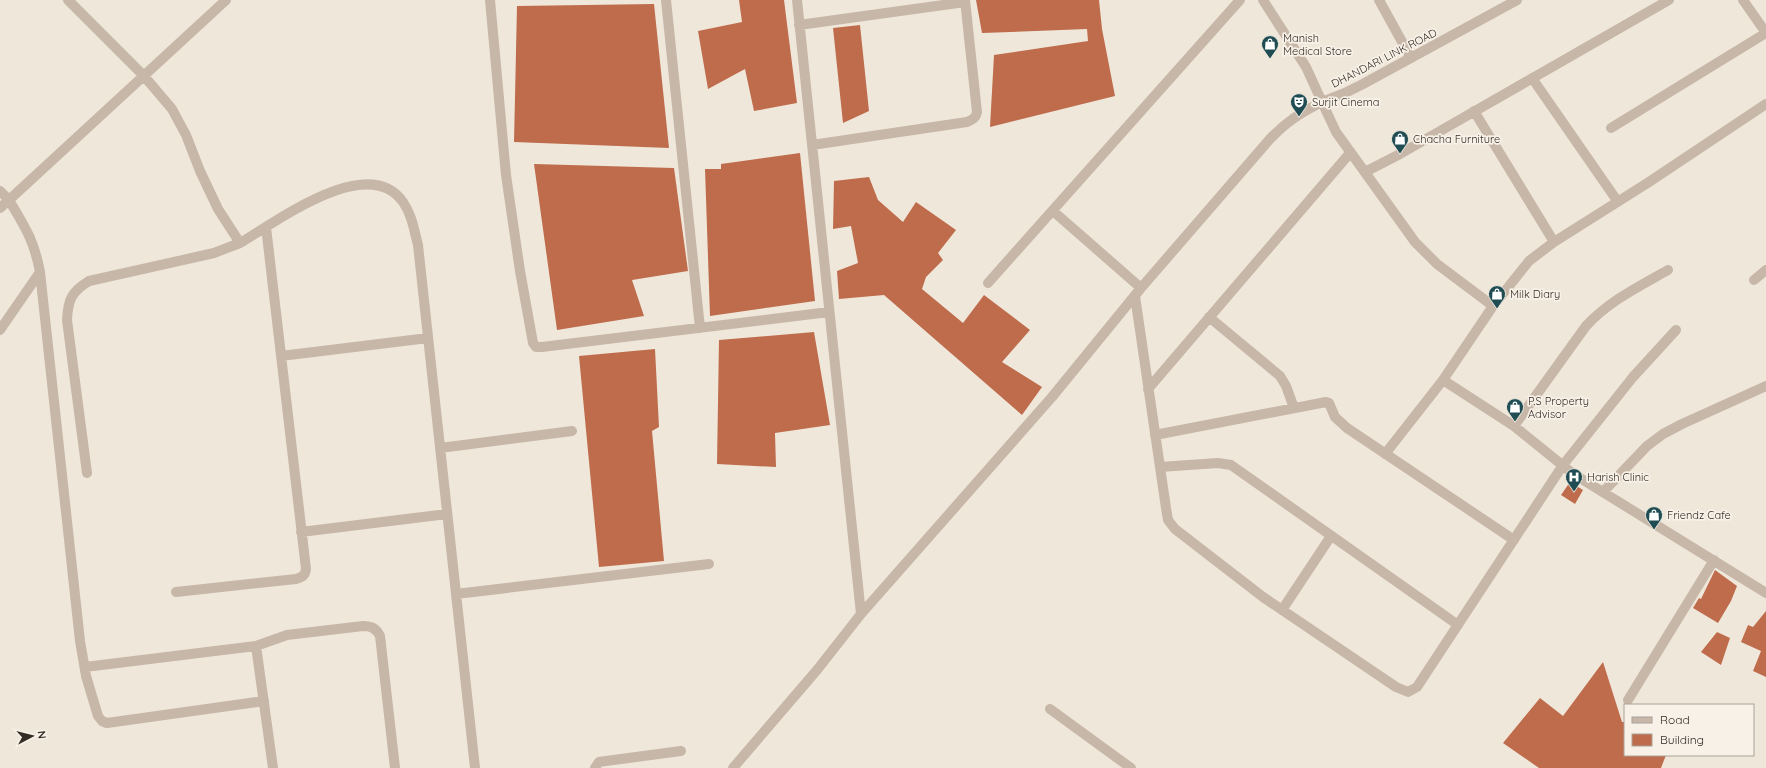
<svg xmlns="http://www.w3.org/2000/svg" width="1766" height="768" viewBox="0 0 1766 768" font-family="Quicksand,sans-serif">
	<rect width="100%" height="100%" fill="#f0e7db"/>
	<!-- building -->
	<path fill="#be6c4b" d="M739 0H784L797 103 754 111 745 69 708 89 698 31 742 22Z
		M976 0H1099L1102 29 1115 96 990 127 994 55 1088 41 1087 29 982 33Z
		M654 4 669 148 514 142 517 6Z
		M860 25 869 111 843 123 833 28Z
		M800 153 815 301 710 316 705 169H721V164Z
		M534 164 674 168 688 271 632 280 644 316 557 330Z
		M869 177 878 200 903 222 916 202 956 230 938 253 943 260 926 277 922 289 963 323 984 295 1030 330 1002 362 1042 387 1022 415 884 295 839 299 837 271 858 263 851 226 833 229 834 181Z
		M814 332 830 425 775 433 776 467 717 464 719 340Z
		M655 349 659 427 652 431 664 561 599 567 579 356Z
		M1570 482 1583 490 1575 504 1561 495Z
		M1715 570 1737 586 1731 601 1718 623 1693 608 1699 598 1701 599Z
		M1766 611V677L1753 671 1761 651 1741 642 1748 625 1753 627Z
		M1717 632 1730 638 1721 665 1701 652Z
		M1603 662 1622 722H1625V755H1666L1661 768H1539L1503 743 1540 698 1563 716Z"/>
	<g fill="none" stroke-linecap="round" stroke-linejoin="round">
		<!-- minor -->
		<path stroke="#c7b7a8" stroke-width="10" d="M68 0 144 76 172 109 186 135 200 171 218 209 240 243C276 222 368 152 403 202 412 215 414 230 418 245L475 768
			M490 0 506 175 520 271 533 343 536 347H542L829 312
			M666 0 700 328
			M797 0 861 614
			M1263 0 1306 67 1322 102 1345 93 1363 84 1517 0
			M1379 0 1411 58
			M1743 0 1766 33
			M799 25 965 2
			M1532 78 1618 202
			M1474 111 1554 242
			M1611 128 1766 33
			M812 145 967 122C972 120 976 118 977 112L965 0
			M1365 172 1400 154 1669 0
			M0 191 9 200 0 208
			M1053 211 1141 288
			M40 272 80 641 86 676 98 716 102 721 107 723 264 701
			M1754 280 1766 270
			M988 283 1240 0
			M1135 296 1166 508 1168 520 1175 529 1263 597 1396 687 1408 692 1417 687 1563 465 1633 377 1676 330
			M1493 306 1529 261 1554 242 1649 182 1766 104
			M1209 317 1280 376 1286 386 1294 408
			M0 330 40 272C34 240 25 227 9 200L226 0
			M281 356 428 338
			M1148 389 1350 153
			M1514 426 1586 326C1609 301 1638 287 1668 270
			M1155 435 1326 402 1329 403 1335 417 1347 428 1514 540
			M440 448 572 431
			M1385 454 1443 380
			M1160 467 1218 463 1231 465 1458 625
			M87 473 67 320C68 300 71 292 89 281L214 253 240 243
			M1603 492 1647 446 1663 434 1682 424 1766 386
			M301 532 447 514
			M176 592 296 579C302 577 305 576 306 569L266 227
			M456 594 709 564
			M1282 610 1331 536
			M256 646 273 768
			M85 667 256 646 287 635 363 626C371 626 376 628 380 636L395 768
			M1628 700 1714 560
			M1050 709 1131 768
			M595 768 599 762 606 761 681 751
			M733 768 817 670 861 614 1052 397 1141 288 1269 140C1286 122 1300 113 1322 102L1336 132 1415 242 1437 264 1493 306 1443 380 1514 426 1572 473 1766 593"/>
	</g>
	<!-- icons -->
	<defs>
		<g id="shop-pin" transform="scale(0.9)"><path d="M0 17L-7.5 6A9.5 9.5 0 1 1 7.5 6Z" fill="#204d53" stroke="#f8f1e7"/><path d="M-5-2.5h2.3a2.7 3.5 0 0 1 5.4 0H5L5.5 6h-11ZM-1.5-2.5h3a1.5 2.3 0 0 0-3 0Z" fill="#fff"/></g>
		<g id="theatre-pin" transform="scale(0.9)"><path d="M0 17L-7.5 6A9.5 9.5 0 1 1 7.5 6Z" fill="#204d53" stroke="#f8f1e7"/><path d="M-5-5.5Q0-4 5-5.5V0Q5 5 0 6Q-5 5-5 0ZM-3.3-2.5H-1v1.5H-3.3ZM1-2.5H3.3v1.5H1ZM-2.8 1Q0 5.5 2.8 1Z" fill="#fff"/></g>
		<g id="hospital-pin" transform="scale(0.9)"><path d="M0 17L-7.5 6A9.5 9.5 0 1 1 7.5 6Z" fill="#204d53" stroke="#f8f1e7"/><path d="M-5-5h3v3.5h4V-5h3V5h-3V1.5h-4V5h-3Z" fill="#fff"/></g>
	</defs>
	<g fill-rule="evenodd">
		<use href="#shop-pin" x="1270" y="44"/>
		<use href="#theatre-pin" x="1299" y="102"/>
		<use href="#shop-pin" x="1400" y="139"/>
		<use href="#shop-pin" x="1497" y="294"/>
		<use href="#shop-pin" x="1515" y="407"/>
		<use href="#hospital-pin" x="1574" y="477"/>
		<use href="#shop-pin" x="1654" y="515"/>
	</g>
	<g text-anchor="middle" stroke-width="3.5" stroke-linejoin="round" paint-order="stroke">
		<!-- poi labels -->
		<g font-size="11" fill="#342c27" stroke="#f8f1e7" text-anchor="start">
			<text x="1283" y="42">Manish<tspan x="1283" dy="13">Medical Store</tspan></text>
			<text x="1312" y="106">Surjit Cinema</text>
			<text x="1413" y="143">Chacha Furniture</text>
			<text x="1510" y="298">Milk Diary</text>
			<text x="1528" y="405">P.S Property<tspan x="1528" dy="13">Advisor</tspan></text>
			<text x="1587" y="481">Harish Clinic</text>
			<text x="1667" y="519">Friendz Cafe</text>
		</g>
		<!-- street labels -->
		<g font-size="11" fill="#342c27" stroke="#f8f1e7">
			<text transform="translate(1384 58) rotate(-27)" y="4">DHANDARI LINK ROAD</text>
		</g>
	</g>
	<!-- legend -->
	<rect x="1624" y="704" width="130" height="52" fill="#f8f1e7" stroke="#aaa29a"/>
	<rect x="1632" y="717" width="20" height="6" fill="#c7b7a8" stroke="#aaa29a"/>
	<text x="1660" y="724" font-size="12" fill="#342c27">Road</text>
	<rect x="1632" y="734" width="20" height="12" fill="#be6c4b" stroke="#aaa29a"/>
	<text x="1660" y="744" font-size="12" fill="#342c27">Building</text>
	<!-- north arrow -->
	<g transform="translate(32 736) rotate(83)" stroke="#f8f1e7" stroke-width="3" paint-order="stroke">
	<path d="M0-3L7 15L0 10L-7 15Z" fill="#342c27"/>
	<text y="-6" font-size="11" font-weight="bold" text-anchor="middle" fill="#342c27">N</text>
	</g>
</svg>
